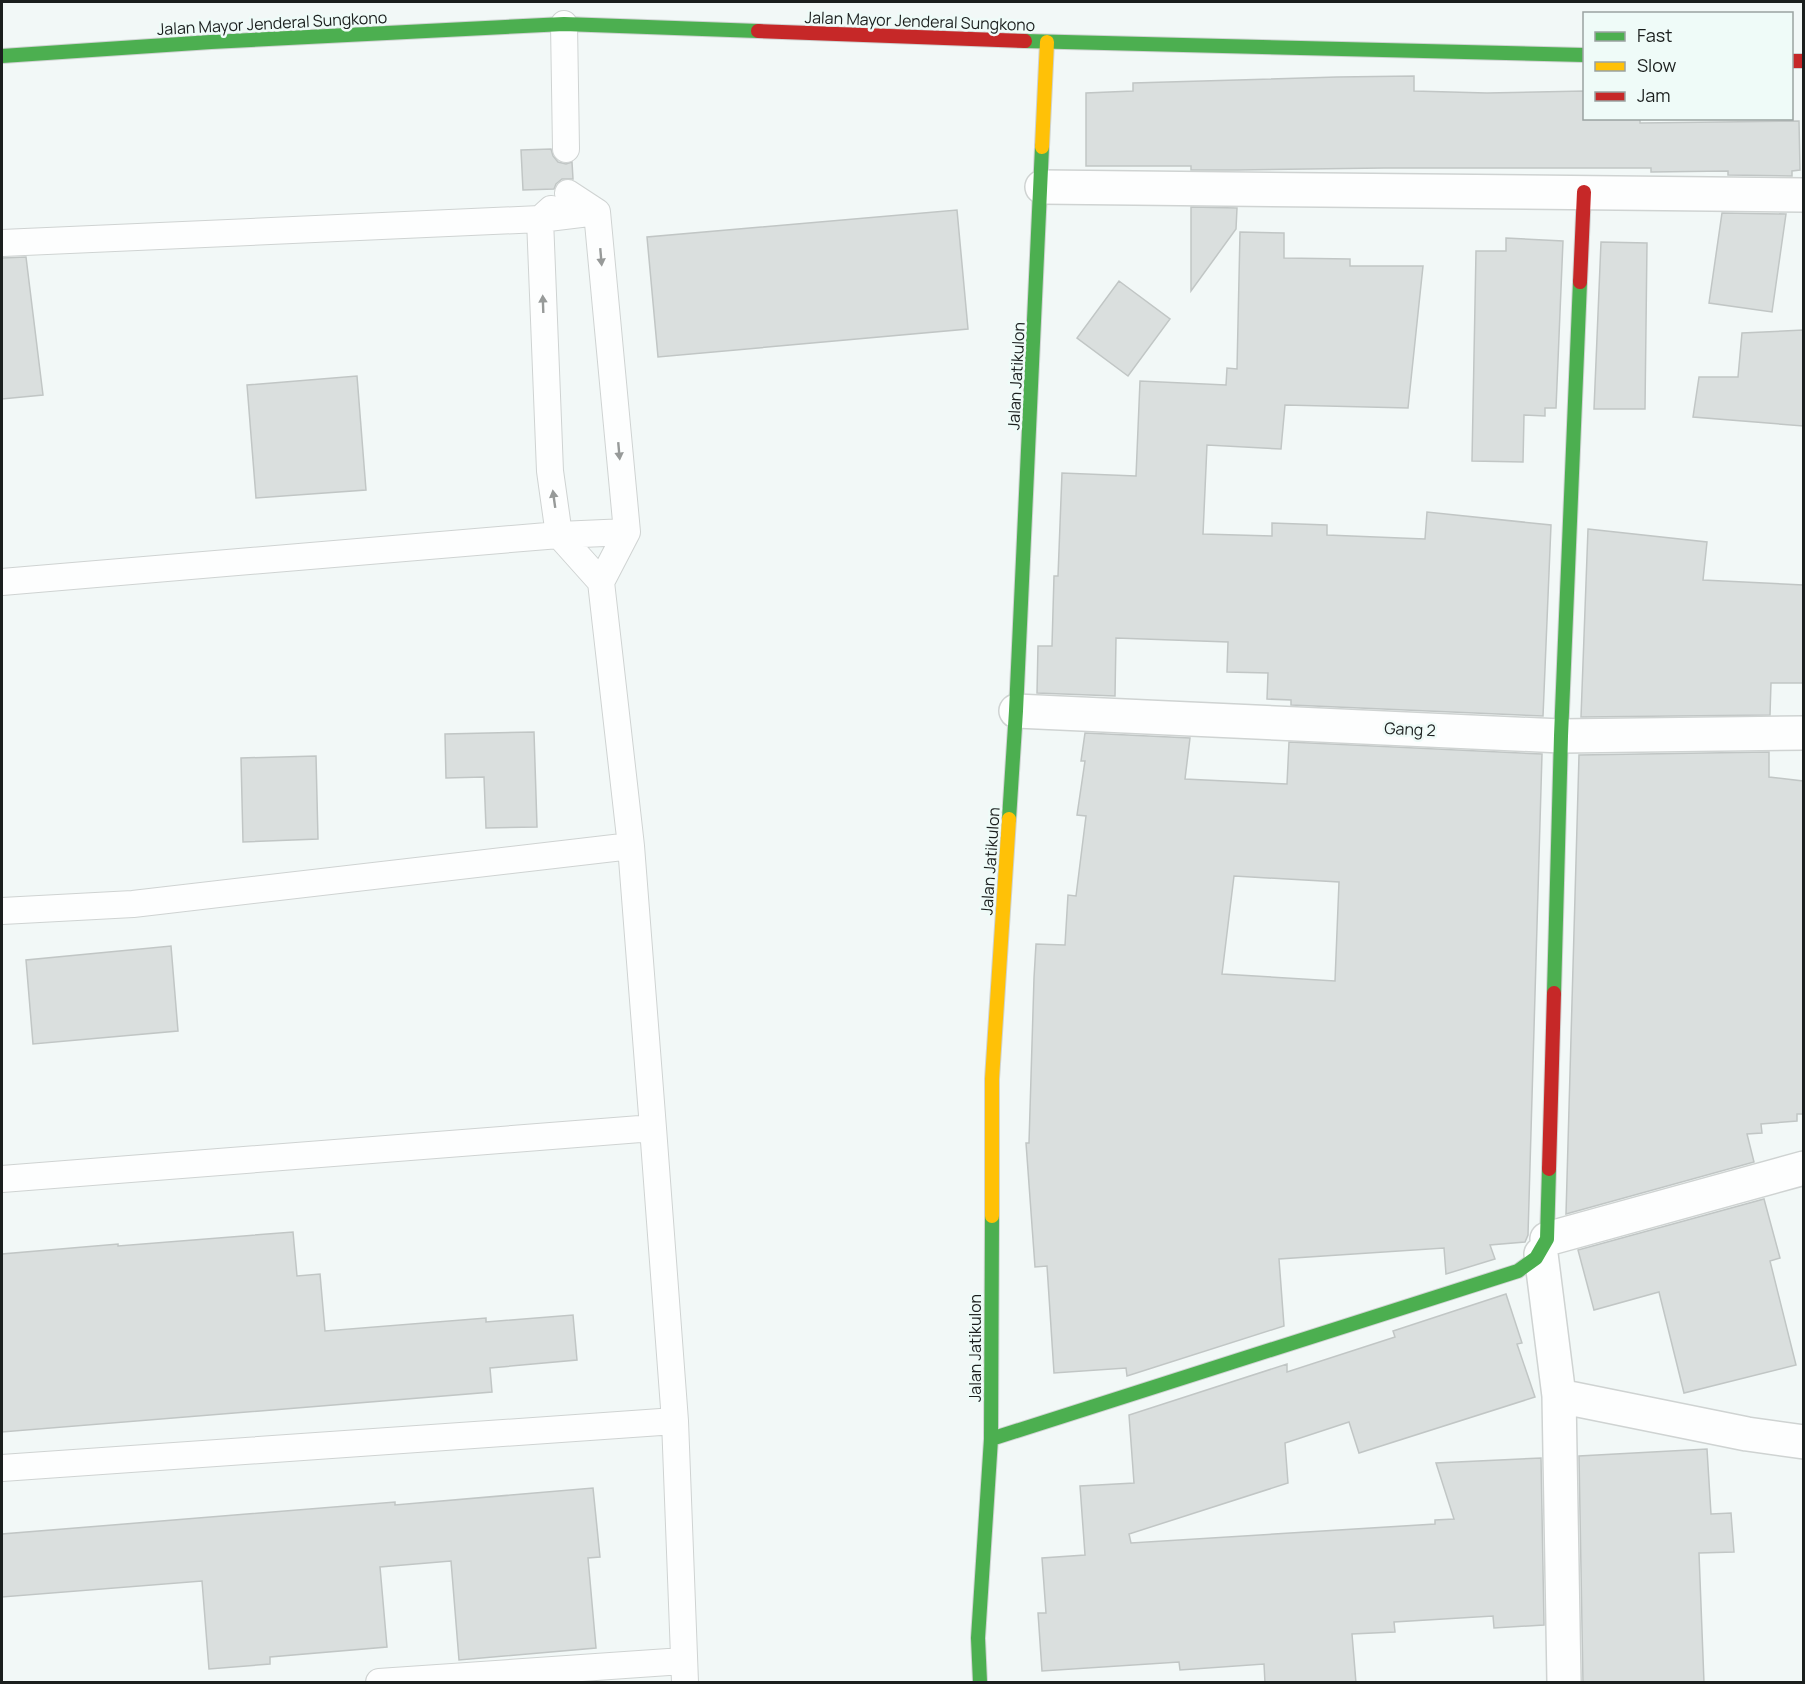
<svg xmlns="http://www.w3.org/2000/svg" width="1805" height="1684" viewBox="0 0 1805 1684" font-family="Manrope,sans-serif">
	<rect width="100%" height="100%" fill="#f2f8f7"/>
	<!-- building -->
	<path fill="#dadfde" stroke="#c1c6c5" stroke-width="1.5" fill-rule="evenodd" d="M1414 76V91L1487 93 1584 91V118H1640V123L1799 121 1800 170 1792 171V176L1728 175V171L1651 172V168H1384L1237 170H1191V166H1086V93L1133 91V83L1337 77Z
		M551 149 553 156 558 162 566 164 572 162 573 179H562L556 184 554 189 523 190 521 150Z
		M1191 207 1237 208 1236 229 1191 291Z
		M957 210 968 329 658 357 647 237Z
		M1722 213 1786 214 1772 312 1709 303Z
		M1240 232 1284 233V258L1350 259V266H1423L1408 408 1285 405 1281 449 1207 445 1203 534 1272 536V523L1327 525V535L1425 539 1427 512 1551 525 1543 716 1291 705V700L1267 699 1268 673 1227 672 1228 642 1116 638 1115 696 1037 693 1038 646H1052L1054 576H1058L1062 473 1136 476 1140 381 1226 385 1227 368 1237 369Z
		M1506 238 1563 241 1556 408H1545V416L1524 415 1523 462 1472 461 1476 251H1506Z
		M1601 242 1647 243 1645 409H1594Z
		M26 257 43 395 2 399V258Z
		M1119 281 1170 319 1128 376 1077 338Z
		M1803 330V426L1693 417 1699 377H1738L1742 333Z
		M357 376 366 490 256 498 247 385Z
		M1588 529 1707 542 1703 580 1803 585V683H1771L1770 715 1581 717Z
		M534 732 537 827 486 828 484 777 446 778 445 734Z
		M1085 733 1190 738 1185 779 1287 784 1289 742 1542 754 1528 1235 1525 1242 1490 1245 1495 1259 1446 1274 1444 1248 1279 1259 1284 1326 1127 1376 1126 1368 1054 1373 1047 1266 1035 1267 1026 1143H1029L1034 978 1036 944 1065 945 1068 895 1076 896 1086 816 1077 815 1085 761H1081ZM1234 876 1339 882 1335 981 1222 974Z
		M1769 752V777L1803 781V1114H1797V1121L1761 1124 1762 1133 1747 1134 1754 1162 1566 1214 1579 755Z
		M316 756 318 839 243 842 241 758Z
		M171 946 178 1031 33 1044 26 960Z
		M1764 1199 1780 1258 1770 1261 1796 1365 1684 1393 1659 1292 1594 1310 1578 1250Z
		M293 1232 297 1276 320 1274 325 1331 486 1318V1322L573 1315 577 1360 490 1368 492 1392 2 1432V1254L118 1244V1246Z
		M1506 1294 1522 1343 1517 1344 1535 1397 1359 1453 1349 1422 1285 1443 1288 1483 1129 1534 1131 1543 1435 1524V1520L1454 1519 1436 1463 1541 1458 1544 1625 1494 1628 1493 1616 1394 1622 1395 1632 1352 1634 1356 1683H1265L1264 1664 1180 1670 1179 1662 1042 1671 1038 1613H1046L1042 1558 1085 1555 1080 1486 1134 1483 1129 1415 1287 1364V1372L1395 1337 1393 1331Z
		M1707 1449 1711 1514 1731 1513 1734 1552 1699 1553 1704 1683H1583L1579 1456Z
		M593 1488 600 1557 588 1558 596 1648 459 1660 451 1561 380 1567 387 1647 270 1657V1664L209 1669 202 1581 2 1597V1534L395 1502V1505Z"/>
	<g fill="none" stroke-linecap="round" stroke-linejoin="round">
		<!-- lane casing -->
		<g stroke="#cfd3d2" stroke-width="28">
			<path id="lane" d="M564 24 566 149
				M568 193 597 212 627 532 601 582 631 846 653 1128 675 1421 685 1682
				M551 209 540 219 550 471 559 535 601 582
				M2 243 540 219 597 212
				M2 582 559 535 627 532
				M2 911 133 904 631 846
				M2 1179 653 1128
				M2 1468 675 1421
				M379 1682 683 1661"/>
		</g>
		<!-- street casing -->
		<g stroke="#cfd3d2" stroke-width="36">
			<path id="street" d="M1042 187 1804 195
				M1016 711 1561 736 1804 733
				M1547 1239 1804 1168
				M1541 1254 1559 1396 1564 1682
				M1559 1396 1747 1434 1804 1442"/>
		</g>
		<!-- fast casing -->
		<g stroke="#cfd3d2" stroke-width="16">
			<path id="fast" d="M1025 41 1584 55
				M2 56 211 42 564 24 758 31
				M1009 819 1016 711 1042 147
				M1554 993 1561 736 1580 282
				M991 1439 1518 1271 1536 1258 1547 1239 1549 1169
				M980 1682 978 1638 991 1439 992 1216"/>
		</g>
		<!-- slow casing -->
		<g stroke="#cfd3d2" stroke-width="16">
			<path id="slow" d="M1042 147 1047 42
				M992 1216V1079L1009 819"/>
		</g>
		<!-- jam casing -->
		<g stroke="#cfd3d2" stroke-width="16">
			<path id="jam" d="M758 31 1025 41
				M1792 61H1804
				M1580 282 1584 192
				M1549 1169 1554 993"/>
		</g>
		<!-- lane -->
		<use href="#lane" stroke="#fdfefe" stroke-width="26"/>
		<!-- street -->
		<use href="#street" stroke="#fdfefe" stroke-width="33"/>
		<!-- fast -->
		<use href="#fast" stroke="#4caf50" stroke-width="14"/>
		<!-- slow -->
		<use href="#slow" stroke="#ffc107" stroke-width="14"/>
		<!-- jam -->
		<use href="#jam" stroke="#c62828" stroke-width="14"/>
	</g>
	<!-- one-way arrows -->
	<defs><path id="oneway-solid" d="M-6-.8H1V-3.2L6.5 0L1 3.2V.8H-6Z" transform="scale(1.5)"/></defs>
	<g fill="#979a99">
		<use href="#oneway-solid" transform="translate(601 257) rotate(85)"/>
		<use href="#oneway-solid" transform="translate(543 304) rotate(-92)"/>
		<use href="#oneway-solid" transform="translate(619 451) rotate(85)"/>
		<use href="#oneway-solid" transform="translate(554 499) rotate(-98)"/>
	</g>
	<g text-anchor="middle" stroke-width="5" stroke-linejoin="round" paint-order="stroke">
		<!-- street labels -->
		<g font-size="16" fill="#1b1f1e" stroke="#effbf8">
			<text transform="translate(920 21) rotate(2)" y="6">Jalan Mayor Jenderal Sungkono</text>
			<text transform="translate(272 23) rotate(-3)" y="6">Jalan Mayor Jenderal Sungkono</text>
			<text transform="translate(1016 376) rotate(-87)" y="6">Jalan Jatikulon</text>
			<text transform="translate(1410 729) rotate(3)" y="6">Gang 2</text>
			<text transform="translate(990 861) rotate(-86)" y="6">Jalan Jatikulon</text>
			<text transform="translate(975 1348) rotate(-90)" y="6">Jalan Jatikulon</text>
		</g>
	</g>
	<!-- border -->
	<rect width="1805" height="1684" fill="none" stroke="#1b1f1e" stroke-width="6"/>
	<!-- legend -->
	<rect x="1583" y="12" width="210" height="108" fill="#effbf8" stroke="#9aa3a1" stroke-width="1.5"/>
	<rect x="1595" y="32" width="30" height="9" fill="#4caf50" stroke="#9aa3a1" stroke-width="1.5"/>
	<text x="1637" y="42" font-size="18" fill="#1b1f1e">Fast</text>
	<rect x="1595" y="62" width="30" height="9" fill="#ffc107" stroke="#9aa3a1" stroke-width="1.5"/>
	<text x="1637" y="72" font-size="18" fill="#1b1f1e">Slow</text>
	<rect x="1595" y="92" width="30" height="9" fill="#c62828" stroke="#9aa3a1" stroke-width="1.5"/>
	<text x="1637" y="102" font-size="18" fill="#1b1f1e">Jam</text>
</svg>
